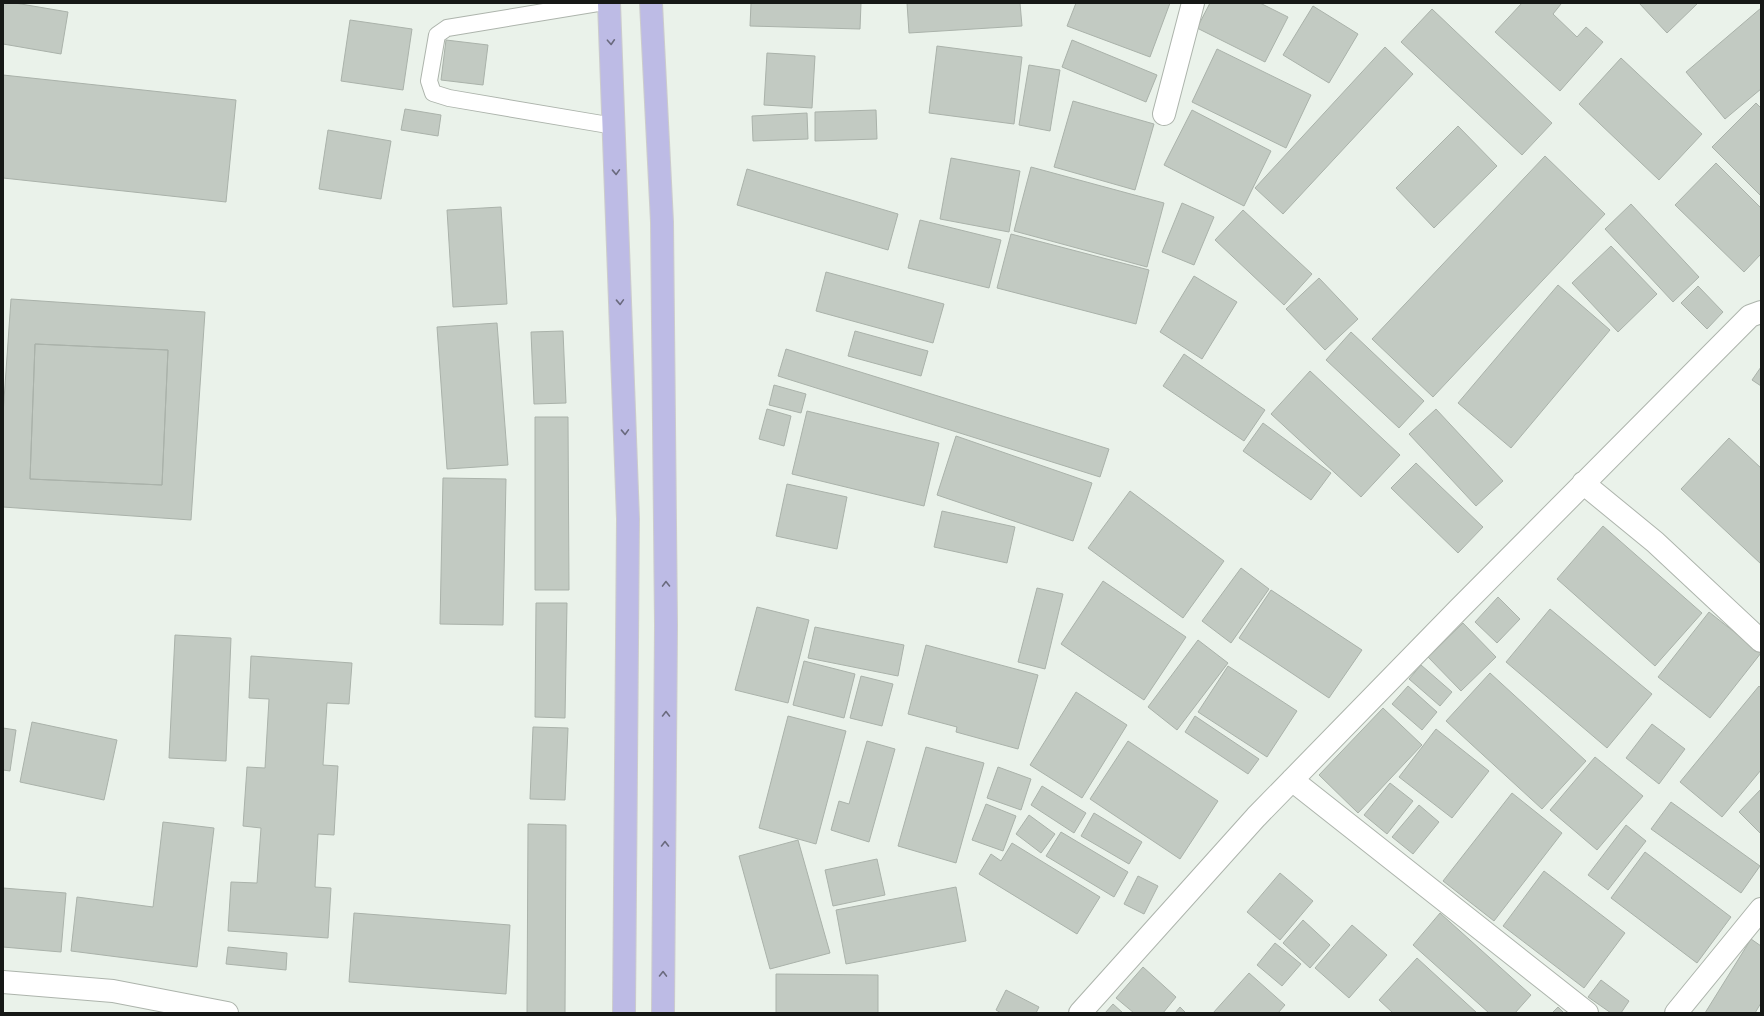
<svg xmlns="http://www.w3.org/2000/svg" width="1764" height="1016" viewBox="0 0 1764 1016" font-family="Montserrat,sans-serif">
	<rect width="100%" height="100%" fill="#eaf2ea"/>
	<!-- building -->
	<path fill="#c2cac2" stroke="#aab2aa" fill-rule="evenodd" d="M3 3H15L68 12 61 54 3 44Z
		M751 3H861L860 29 750 26Z
		M907 3H1020L1022 26 909 33Z
		M1076 3H1170L1150 57 1067 26Z
		M1210 3H1260L1288 17 1265 62 1197 28Z
		M1522 3H1560L1561 4 1553 14 1577 37 1586 27 1603 42 1560 91 1495 32Z
		M1639 3H1698L1667 33Z
		M1313 6 1358 34 1329 83 1283 55Z
		M1761 8V89L1725 119 1686 72Z
		M1432 9 1552 123 1522 155 1401 42Z
		M350 20 412 29 403 90 341 81Z
		M446 40 488 45 483 85 441 80Z
		M1072 40 1157 75 1146 102 1062 67Z
		M937 46 1022 57 1014 124 929 113Z
		M1385 47 1413 74 1283 214 1255 188Z
		M1217 49 1311 95 1286 148 1192 102Z
		M767 53 815 56 812 108 764 105Z
		M1621 58 1702 134 1659 180 1579 104Z
		M1029 65 1060 70 1050 131 1019 125Z
		M3 75 236 100 226 202 3 178Z
		M1073 101 1154 124 1135 190 1054 167Z
		M1756 103 1761 108V196L1712 147Z
		M405 109 441 115 438 136 401 130Z
		M876 110 877 139 815 141V112Z
		M1192 110 1271 151 1244 206 1164 165Z
		M807 113 808 139 753 141 752 116Z
		M1458 126 1497 166 1434 228 1396 188Z
		M328 130 391 141 381 199 319 189Z
		M1545 156 1605 214 1433 397 1372 339Z
		M951 158 1020 171 1009 232 940 219Z
		M1716 163 1761 208V254L1744 272 1675 205Z
		M1031 167 1164 203 1147 267 1014 231Z
		M747 169 898 214 888 250 737 205Z
		M1182 203 1214 217 1194 265 1162 252Z
		M1631 204 1699 277 1673 302 1605 229Z
		M501 207 507 304 453 307 447 210Z
		M1243 210 1312 274 1284 305 1215 240Z
		M920 220 1001 240 989 288 908 268Z
		M1011 234 1149 270 1136 324 997 288Z
		M1611 246 1657 294 1618 332 1572 283Z
		M826 272 944 304 933 343 816 311Z
		M1194 276 1237 302 1202 359 1160 332Z
		M1319 278 1358 319 1325 350 1286 309Z
		M1558 285 1610 330 1511 448 1458 403Z
		M1698 286 1723 312 1707 329 1681 303Z
		M11 299 205 312 191 520 3 507V414ZM35 344 168 350 162 485 30 479Z
		M497 323 508 465 447 469 437 327Z
		M563 331 566 403 534 404 531 332Z
		M855 331 928 351 921 376 848 356Z
		M1351 332 1424 401 1399 428 1326 360Z
		M35 344 168 350 162 485 30 479Z
		M786 349 1109 449 1100 477 778 376Z
		M1184 354 1265 410 1244 441 1163 386Z
		M1761 367V386L1752 380Z
		M1310 371 1400 455 1361 497 1271 414Z
		M774 385 806 394 801 413 769 405Z
		M767 409 791 416 784 446 759 439Z
		M1436 409 1503 481 1476 506 1409 434Z
		M807 411 939 443 924 506 792 474Z
		M535 417H568L569 590H535Z
		M1263 423 1331 473 1311 500 1243 451Z
		M956 436 1092 483 1073 541 937 495Z
		M1729 438 1761 468V564L1681 489Z
		M1416 463 1483 527 1458 553 1391 488Z
		M443 478 506 479 503 625 440 624Z
		M787 484 847 497 837 549 776 536Z
		M1130 491 1224 561 1183 618 1088 548Z
		M942 511 1015 527 1007 563 934 547Z
		M1603 526 1702 613 1655 666 1557 579Z
		M1241 568 1269 589 1231 643 1202 621Z
		M1103 581 1186 637 1144 700 1061 644Z
		M1037 588 1063 594 1045 669 1018 662Z
		M1271 590 1362 650 1329 698 1239 638Z
		M1498 597 1520 619 1497 643 1475 622Z
		M536 603H567L565 718 535 717Z
		M757 607 809 620 788 703 735 690Z
		M1550 609 1652 694 1607 748 1506 662Z
		M1709 612 1761 653 1710 718 1658 677Z
		M1463 623 1496 657 1461 691 1428 657Z
		M815 627 904 645 898 676 808 658Z
		M175 635 231 638 226 761 169 758Z
		M1198 640 1228 663 1177 730 1148 707Z
		M926 645 1038 675 1018 749 956 732 957 727 908 714Z
		M251 656 352 663 349 704 327 703 323 765 338 766 334 835 318 834 315 887 331 888 328 938 228 931 231 882 257 883 261 828 243 826 247 767 265 768 269 699 249 698Z
		M804 661 855 674 844 718 793 705Z
		M1421 665 1452 692 1440 706 1409 679Z
		M1228 666 1297 711 1267 757 1198 712Z
		M1490 673 1586 761 1542 809 1446 721Z
		M861 676 893 684 882 726 850 718Z
		M1408 686 1437 712 1422 730 1392 704Z
		M1759 686 1761 688V770L1722 817 1680 782Z
		M1076 692 1127 725 1082 798 1030 765Z
		M1383 708 1422 745 1358 813 1319 775Z
		M788 716 846 731 816 844 759 828Z
		M1195 716 1259 759 1248 774 1185 732Z
		M32 722 117 740 104 800 20 782Z
		M1652 724 1685 749 1659 784 1626 758Z
		M533 727 568 728 565 800 530 799Z
		M3 728 16 730 10 771 3 770Z
		M1436 729 1489 771 1452 818 1399 777Z
		M867 741 895 749 869 842 831 830 839 801 849 804Z
		M1128 741 1218 801 1180 859 1090 799Z
		M926 747 984 763 956 863 898 846Z
		M1595 757 1643 796 1597 850 1550 810Z
		M998 767 1031 779 1021 810 987 798Z
		M1390 783 1413 801 1387 834 1364 815Z
		M1042 786 1086 813 1074 833 1031 805Z
		M1761 789V834L1739 812Z
		M1512 793 1562 833 1494 921 1443 881Z
		M1671 802 1760 866 1741 893 1651 829Z
		M986 804 1016 816 1003 851 972 840Z
		M1419 805 1439 822 1413 854 1392 837Z
		M1094 813 1142 842 1129 864 1081 836Z
		M1029 815 1055 834 1041 853 1016 834Z
		M163 822 214 828 197 967 71 951 77 897 153 907Z
		M528 824 566 825 565 1013H527Z
		M1626 825 1646 841 1608 890 1588 875Z
		M1061 832 1128 872 1114 897 1046 856Z
		M798 840 830 953 770 969 739 856Z
		M1012 843 1100 897 1077 934 979 874 991 854 1001 861Z
		M1645 852 1731 917 1697 963 1611 898Z
		M877 859 885 895 833 906 825 870Z
		M1544 871 1625 933 1584 988 1503 926Z
		M1280 873 1313 901 1280 940 1247 912Z
		M1138 876 1158 886 1144 914 1124 904Z
		M956 887 966 941 846 964 836 910Z
		M3 888 66 893 61 952 3 947Z
		M354 913 510 925 506 994 349 982Z
		M1440 913 1531 995 1515 1013H1489L1413 945Z
		M1303 920 1330 945 1310 968 1283 943Z
		M1352 925 1387 955 1349 998 1315 968Z
		M1751 939 1761 946V1003L1755 1013H1705Z
		M1275 943 1301 964 1282 986 1257 965Z
		M228 947 287 953 286 970 226 964Z
		M1417 958 1477 1013H1393L1379 1000Z
		M1143 967 1176 997 1163 1013H1134L1116 998Z
		M1249 973 1285 1005 1278 1013H1213Z
		M776 974 878 975V1013H776Z
		M1601 980 1629 1001 1621 1013H1611L1588 997Z
		M1006 990 1039 1007 1036 1013H1001L996 1010Z
		M1113 1004 1123 1013H1105Z
		M1180 1007 1186 1013H1175Z
		M1558 1007 1564 1013H1552Z"/>
	<g fill="none" stroke-linecap="round" stroke-linejoin="round">
		<!-- lane casing -->
		<g stroke="#adb4ac" stroke-width="18">
			<path id="lane" d="M598 3 447 28 437 35 429 81 433 93 449 98 614 126"/>
		</g>
		<!-- street casing -->
		<g stroke="#adb4ac" stroke-width="24">
			<path id="street" d="M1164 114 1193 3
				M1583 483 1655 542 1761 641
				M1292 780 1587 1013
				M3 982 113 991 227 1013
				M1080 1013 1256 817 1459 609 1750 316 1761 312
				M1676 1013 1761 909"/>
		</g>
		<!-- primary casing -->
		<g stroke="#ccc" stroke-width="24">
			<path id="primary" d="M609 3 628 519 624 1013
				M651 3 662 222 666 625 663 1013"/>
		</g>
		<!-- lane -->
		<use href="#lane" stroke="#fff" stroke-width="16"/>
		<!-- street -->
		<use href="#street" stroke="#fff" stroke-width="22"/>
		<!-- primary -->
		<use href="#primary" stroke="#bdbbe5" stroke-width="22"/>
	</g>
	<!-- one-way arrows -->
	<defs><path id="oneway-chevron" d="M-2-3.5L2.5 0L-2 3.5" fill="none" stroke-width="1.6" stroke-linecap="round" stroke-linejoin="round"/></defs>
	<g stroke="#6a6a7e">
		<use href="#oneway-chevron" transform="translate(611 42) rotate(87)"/>
		<use href="#oneway-chevron" transform="translate(616 172) rotate(88)"/>
		<use href="#oneway-chevron" transform="translate(620 302) rotate(88)"/>
		<use href="#oneway-chevron" transform="translate(625 432) rotate(88)"/>
		<use href="#oneway-chevron" transform="translate(666 584) rotate(-91)"/>
		<use href="#oneway-chevron" transform="translate(666 714) rotate(-90)"/>
		<use href="#oneway-chevron" transform="translate(665 844) rotate(-90)"/>
		<use href="#oneway-chevron" transform="translate(663 974) rotate(-89)"/>
	</g>
	<!-- border -->
	<rect width="1764" height="1016" fill="none" stroke="#161816" stroke-width="8"/>
</svg>
